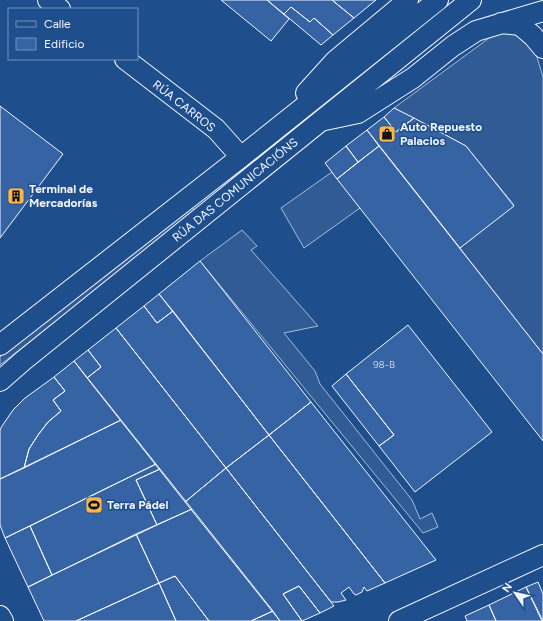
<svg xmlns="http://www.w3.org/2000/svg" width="543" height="621" viewBox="0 0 543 621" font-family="Figtree,sans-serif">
	<rect width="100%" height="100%" fill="#1f4e8c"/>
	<!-- built -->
	<path fill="#305b95" stroke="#a8bbd7" d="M500 30 521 36 535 51 543 77V354L460 248 514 205 466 146 394 108Z
		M332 172 360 208 304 248 281 208Z
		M191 205 195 212 0 365V357L6 351Z
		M242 230 257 246 251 250 318 326 284 333 315 371 320 384 412 500 420 519 432 513 438 527 423 533 200 261Z"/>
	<!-- building -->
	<path fill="#3563a3" stroke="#f2f6ff" d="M221 0H267L289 19 271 41Z
		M267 0H332L354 18 333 35 314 18 310 22 291 7 284 14Z
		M332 0H376L354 18Z
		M291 7 310 22 314 18 333 35 321 45 284 14Z
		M0 106 63 154 0 238Z
		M394 108 414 118 396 132 384 117Z
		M384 117 396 132 414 118 466 146 514 206 460 248 367 130Z
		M367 130 379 146 358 162 346 146Z
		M346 146 358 162 337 179 325 163Z
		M379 146 543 354V441L337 179Z
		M200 261 311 402 269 435 159 294Z
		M159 294 173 311 157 323 144 306Z
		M144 306 157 323 173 311 269 435 226 468 116 328Z
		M408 325 492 432 415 492 379 446 394 435 346 374Z
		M116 328 226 468 185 502 87 378 101 367 88 350Z
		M88 350 101 367 87 378 74 361Z
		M74 361 121 420 24 468 29 449 38 435 48 422 61 411 53 400 65 391 54 377Z
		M346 374 394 435 379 446 332 386Z
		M54 377 65 391 53 400 61 411 48 422 38 435 29 449 24 468 0 479V430L2 426 13 410 25 398Z
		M311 402 436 560 385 583 269 435Z
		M121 420 156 464 5 538 0 525V479Z
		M269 435 385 583 367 591 364 587 362 592 356 595 354 594 349 587 341 593 346 600 338 602H331L226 468Z
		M156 464 160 469 136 480 157 525 52 575 30 526Z
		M226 468 331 602 334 606 320 613 299 586 283 594 302 621H280L185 502Z
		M160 469 192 509 157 525 136 480Z
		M192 509 273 611 251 621H209L175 576 159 583 136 534Z
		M30 526 52 575 28 587 5 538Z
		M136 534 159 583 76 621H44L28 587Z
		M175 576 209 621H176L159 583Z
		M538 582 543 594V621L526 587Z
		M159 583 176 621H76Z
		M299 586 320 613 302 621 283 594Z
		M526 587 542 621H496L489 605Z
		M489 605 496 621H467L465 616Z
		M273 611 280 621H251Z"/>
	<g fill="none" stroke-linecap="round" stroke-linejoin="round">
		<!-- minor casing -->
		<g stroke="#f2f6ff" stroke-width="22">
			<path id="minor" d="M48 0 60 9
				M501 23 520 25 533 36 543 48
				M125 59 216 129 241 157
				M306 93 335 61 408 0
				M325 120 358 113 413 78 453 46 476 31 543 11
				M0 345 241 157 438 0
				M0 381 24 360 471 0
				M0 616 3 621
				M399 621 543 555"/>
		</g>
		<!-- minor -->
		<use href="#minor" stroke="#1f4e8c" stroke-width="20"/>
	</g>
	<!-- icons -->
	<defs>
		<g id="shop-square" transform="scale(0.9)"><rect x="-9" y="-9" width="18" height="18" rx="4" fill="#ffb74d" stroke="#1f4e8c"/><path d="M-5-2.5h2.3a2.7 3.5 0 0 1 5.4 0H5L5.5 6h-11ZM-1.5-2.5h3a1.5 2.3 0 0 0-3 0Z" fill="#111"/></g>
		<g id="building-square" transform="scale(0.9)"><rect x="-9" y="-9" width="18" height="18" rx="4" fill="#ffb74d" stroke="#1f4e8c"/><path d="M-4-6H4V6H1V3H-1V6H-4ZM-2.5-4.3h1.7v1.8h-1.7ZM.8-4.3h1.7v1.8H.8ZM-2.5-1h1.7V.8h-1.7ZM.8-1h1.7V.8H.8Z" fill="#111"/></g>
		<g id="stadium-square" transform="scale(0.9)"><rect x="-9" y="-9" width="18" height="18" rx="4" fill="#ffb74d" stroke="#1f4e8c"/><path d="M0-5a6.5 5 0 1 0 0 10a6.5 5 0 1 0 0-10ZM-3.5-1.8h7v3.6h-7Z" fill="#111"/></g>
	</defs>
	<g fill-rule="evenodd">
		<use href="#shop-square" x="387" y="134"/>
		<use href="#building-square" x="16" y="196"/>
		<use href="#stadium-square" x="94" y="505"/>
	</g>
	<g text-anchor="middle" stroke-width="3" stroke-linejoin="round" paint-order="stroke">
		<!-- number labels -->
		<g font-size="10" fill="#c3d1e8">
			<text x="384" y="368">98-B</text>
		</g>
		<!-- street labels -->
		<g font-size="12" fill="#f2f6ff" stroke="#1f4e8c">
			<text transform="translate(184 106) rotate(38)" y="4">RÚA CARROS</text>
			<text transform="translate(235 190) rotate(-39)" y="4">RÚA DAS COMUNICACIÓNS</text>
		</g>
		<!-- poi labels -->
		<g font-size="12" font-weight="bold" fill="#f2f6ff" stroke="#1f4e8c" text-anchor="start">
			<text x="400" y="131">Auto Repuesto<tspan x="400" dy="14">Palacios</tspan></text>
			<text x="29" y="193">Terminal de<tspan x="29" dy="14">Mercadorías</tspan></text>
			<text x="107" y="509">Terra Pádel</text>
		</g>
	</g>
	<!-- legend -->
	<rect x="8" y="8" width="130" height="52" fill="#1f4e8c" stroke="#7391ba"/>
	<rect x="16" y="21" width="20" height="6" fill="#1f4e8c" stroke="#7391ba"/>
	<text x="44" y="28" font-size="12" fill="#f2f6ff">Calle</text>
	<rect x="16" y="38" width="20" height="12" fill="#3563a3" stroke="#7391ba"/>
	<text x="44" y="48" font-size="12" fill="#f2f6ff">Edificio</text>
	<!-- north arrow -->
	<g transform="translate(515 593) rotate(304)" stroke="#1f4e8c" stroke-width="3" paint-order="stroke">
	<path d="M0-3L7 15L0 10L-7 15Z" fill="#f2f6ff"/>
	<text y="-6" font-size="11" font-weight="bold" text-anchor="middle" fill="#f2f6ff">N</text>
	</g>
</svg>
